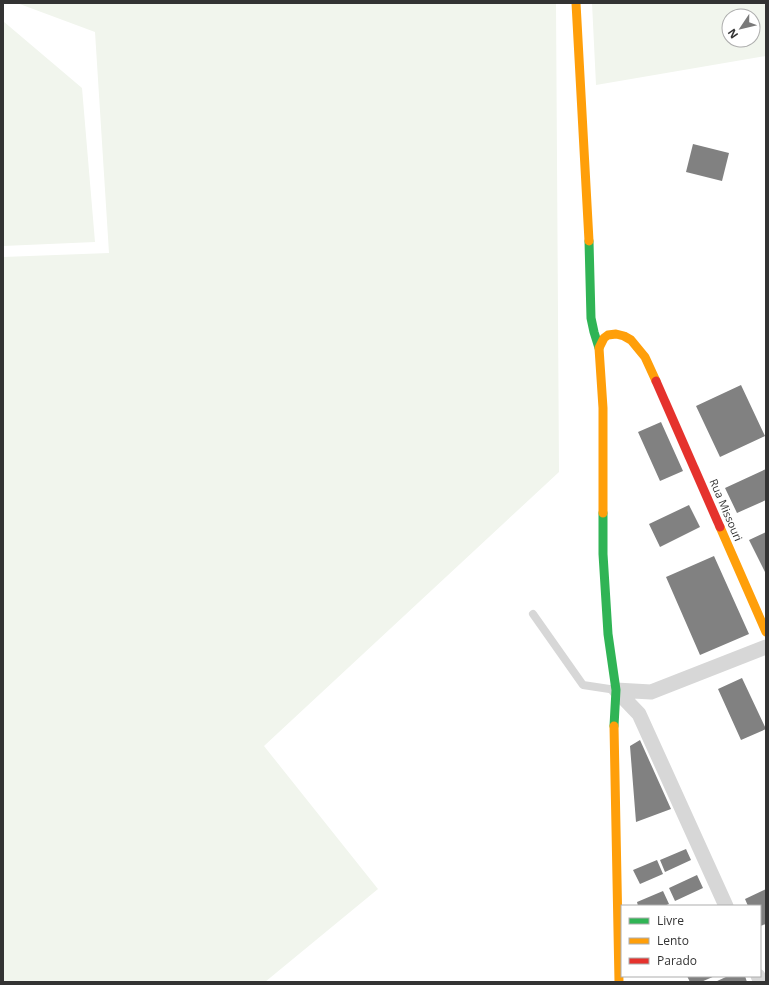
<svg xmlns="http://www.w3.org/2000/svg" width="769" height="985" viewBox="0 0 769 985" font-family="'Open Sans',sans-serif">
	<rect width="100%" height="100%" fill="#fff"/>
	<!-- green -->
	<path fill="#f1f5ed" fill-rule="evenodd" d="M17 3H556L559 472 264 746 378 889 265 982H4L3 979V257L109 253 95 32Z
		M592 3H766V56L596 85ZM729 16H753V40H729Z
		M3 21 82 88 95 242 3 246Z"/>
	<!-- building -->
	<path fill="#818181" d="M693 144 729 153 722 181 686 172Z
		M741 385 765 436 720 457 696 406Z
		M661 422 683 471 660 481 638 432Z
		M766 469V500L737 513 725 488Z
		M689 505 700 527 660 547 649 524Z
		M766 532V574L749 540Z
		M714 556 749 634 700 655 666 577Z
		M742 678 766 729 741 740 718 689Z
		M640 740 671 809 636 822 630 746Z
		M686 849 691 860 665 872 660 860Z
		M657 860 663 874 640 884 633 870Z
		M697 875 703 888 675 901 669 888Z
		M766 889V924L760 926V906H748L745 899Z
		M663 891 669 904 664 906H638L637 902Z
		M687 976H715L701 982H690Z
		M728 976H745L747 982H715Z"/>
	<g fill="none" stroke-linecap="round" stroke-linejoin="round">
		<!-- lane -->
		<path stroke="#d7d7d7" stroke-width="8" d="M533 614 583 685 616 690"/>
		<!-- street -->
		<path stroke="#d7d7d7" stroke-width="15" d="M616 690 639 714 726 906
			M616 690 651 692 766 647
			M758 976 761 982"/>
		<!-- fast -->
		<path stroke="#30b455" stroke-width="9" d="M589 241 591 318 594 332 599 348
			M603 513V554L608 634 616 690 614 726"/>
		<!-- slow -->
		<path stroke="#ff9f0a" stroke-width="9" d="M576 3 589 241
			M603 513V408L599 348 604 338 608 335 616 334 624 336 631 340 645 357 656 381
			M720 527 766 632
			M614 726 619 982"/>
		<!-- jam -->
		<path stroke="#e5322d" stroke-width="9" d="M656 381 720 527"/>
	</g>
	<g text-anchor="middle" stroke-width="4" stroke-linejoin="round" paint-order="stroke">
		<!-- street labels -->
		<g font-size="11" fill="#333" stroke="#fff">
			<text transform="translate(726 510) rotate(67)" y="4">Rua Missouri</text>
		</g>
	</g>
	<!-- border -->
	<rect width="769" height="985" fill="none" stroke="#333333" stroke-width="8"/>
	<!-- legend -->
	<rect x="621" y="905" width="140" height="72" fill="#ffffff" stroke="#adadad"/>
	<rect x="629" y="918" width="20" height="6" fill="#30b455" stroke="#adadad"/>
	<text x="657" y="925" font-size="12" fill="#333333">Livre</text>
	<rect x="629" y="938" width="20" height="6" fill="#ff9f0a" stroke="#adadad"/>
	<text x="657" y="945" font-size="12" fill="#333333">Lento</text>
	<rect x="629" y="958" width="20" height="6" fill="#e5322d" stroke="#adadad"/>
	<text x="657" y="965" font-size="12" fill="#333333">Parado</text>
	<!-- north arrow -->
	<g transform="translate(741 28) rotate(235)"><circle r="19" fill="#ffffff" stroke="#adadad"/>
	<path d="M0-3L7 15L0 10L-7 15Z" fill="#7a7a7a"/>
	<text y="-6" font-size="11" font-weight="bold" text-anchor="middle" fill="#333333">N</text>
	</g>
</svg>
